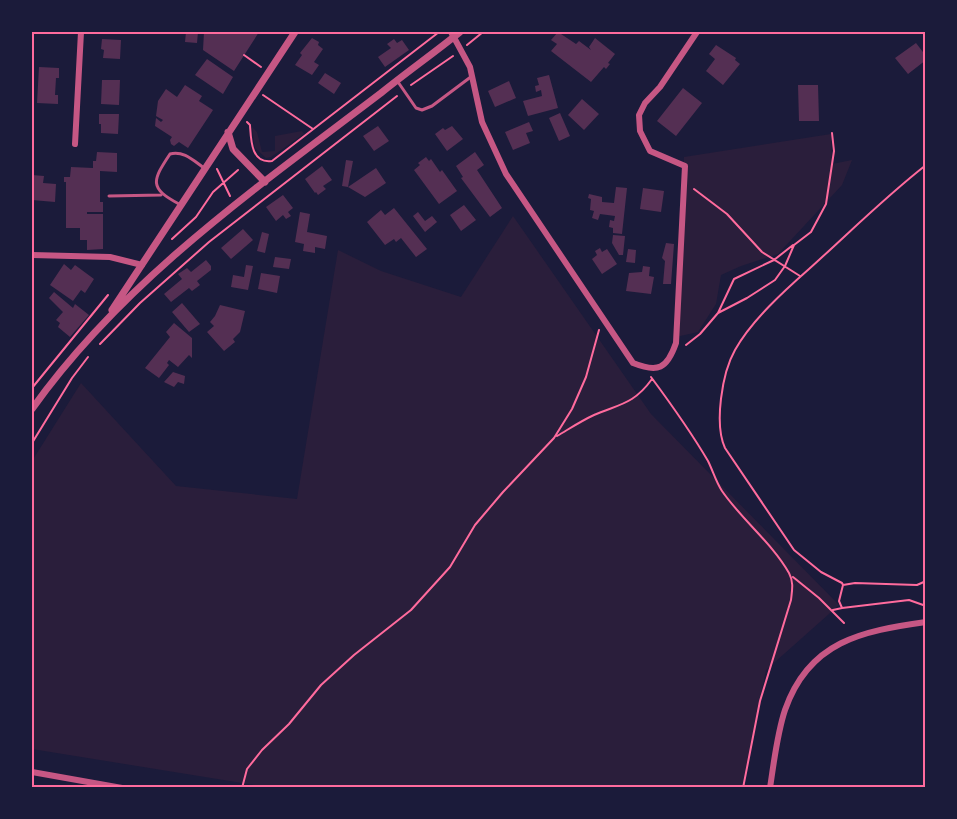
<svg xmlns="http://www.w3.org/2000/svg" width="957" height="819" viewBox="0 0 957 819" font-family="'DejaVu Sans',sans-serif">
	<rect width="100%" height="100%" fill="#1b1b3a"/>
	<!-- green -->
	<path fill="#2a1e3b" d="M252 127 257 132 262 152 275 151V136L302 131 304 134 271 157 266 158 255 148Z
		M831 134 832 164 852 160 842 185 778 254 741 266 721 275 716 304 698 332 676 337 684 157Z
		M513 216 651 414 839 605 766 670 742 787H267L32 749V461L81 383 176 486 297 499 338 250 381 271 461 297Z"/>
	<!-- building -->
	<path fill="#542f53" d="M186 32H198L197 43 185 42Z
		M204 32H259L234 71 203 50Z
		M558 32 576 44 579 41 591 50 589 47 595 38 615 54 608 63 610 64 606 69 604 67 591 82 551 51 557 44 551 40Z
		M312 38 319 42 318 45 323 49 314 62 319 65 312 75 295 65 302 55 300 53Z
		M102 39 121 40 120 59 103 58 104 50 101 49Z
		M394 39 397 43 402 40 409 50 385 67 378 57 391 48 387 44Z
		M916 43 926 56V60L908 74 895 58Z
		M716 45 736 58 735 60 740 64 723 85 706 71 715 59 709 54Z
		M207 59 233 77 223 94 195 75Z
		M39 67 59 68V78H56L55 95H58V104L37 103Z
		M325 73 341 83 334 94 318 83Z
		M549 75 558 108 528 116 523 101 542 96 541 90 536 92 535 86 539 85 537 78Z
		M102 80H120L119 105 101 104Z
		M509 81 516 98 495 107 488 91Z
		M185 85 202 96 199 101 213 110 188 148 179 142 174 146 171 144 170 140 172 137 155 126 156 118 161 122 163 120 156 116 158 101 166 89 177 97Z
		M798 85H818L819 121H799Z
		M683 88 702 103 676 136 657 121Z
		M582 99 599 114 584 130 568 115Z
		M560 113 570 136 559 141 549 118Z
		M99 114H119L118 134 101 133V124H99Z
		M529 122 533 131 526 133 530 143 513 150 505 132Z
		M378 126 389 141 374 151 363 136Z
		M452 126 463 139 447 151 435 134 443 128 445 130Z
		M97 152 117 153V172L100 171V202H103V212H87V214H103V249L87 250V240H80V228H66V182H64V177H70L71 167 93 168V161H96Z
		M475 152 484 165 477 170 502 208 490 217 461 178 463 177 456 166Z
		M426 157 429 161 431 159 440 172 442 170 457 191 439 204 414 170 420 165 418 163Z
		M346 160 353 161 348 187 376 168 386 183 365 197 348 187 342 186Z
		M322 166 332 180 323 186 326 189 318 195 316 192 315 193 305 179Z
		M32 175 44 176 43 183 56 184 55 202 32 200Z
		M616 187 627 188 622 234 613 233V228L609 227 610 220 614 221 615 216 600 214 598 220 592 218 594 211 590 210 591 199 588 198 589 194 602 197V202L614 203Z
		M643 188 664 191 661 212 640 209Z
		M283 195 293 208 288 212 291 216 286 219 283 215 276 221 266 207Z
		M464 205 476 220 461 231 450 215Z
		M394 208 427 249 416 257 401 238 396 242 394 239 385 245 367 222 381 210 385 215Z
		M300 212 310 214 307 232 327 236 325 249 315 247V253L303 251 304 244 295 242Z
		M418 212 425 221 432 216 437 222 425 232 413 216Z
		M243 229 253 240 231 259 221 248Z
		M262 232 269 234 265 253 257 251Z
		M613 235 625 236 623 255H619L612 243Z
		M666 243 674 244 671 284H663L665 261 662 258Z
		M600 248 602 252 607 249 617 264 602 274 592 259 597 255 595 251Z
		M628 249 636 250 635 263 626 262Z
		M275 257 291 259 289 269 273 267Z
		M206 260 211 266V270L197 281 200 285 192 291 189 288 171 302 164 294 182 279 178 274 187 268 191 272Z
		M64 264 71 270 75 265 94 279 85 293 81 290 73 301 50 285Z
		M246 265 253 266 248 290 231 287 233 275 244 277Z
		M643 266 650 267 649 276 654 277 651 294 626 291 629 273 642 272Z
		M261 273 280 276 277 293 258 289Z
		M54 292 73 308 75 304 89 315 70 337 58 327 60 323 56 320 63 312 49 298Z
		M182 303 200 324 189 332 172 312Z
		M220 305 245 311 240 332 233 339 235 342 224 351 207 332 214 326 210 322 215 316Z
		M174 323 192 338V358L189 355 178 367 169 360 167 363 169 365 159 378 145 368 170 337 166 332Z
		M173 372 185 376 184 384 178 382 174 387 164 382Z"/>
	<g fill="none" stroke-linecap="round" stroke-linejoin="round">
		<!-- path -->
		<path stroke="#ff6b9d" stroke-width="2" d="M467 45 483 32
			M244 55 261 67
			M411 85 453 56
			M263 95 313 129
			M247 122 250 125C251 140 251 164 272 161L439 32
			M217 169 230 196
			M694 189 727 214 762 252 800 276
			M172 239 196 217 213 192 238 170
			M718 313 734 279 774 260 793 245
			M100 344 140 303 209 242 397 96
			M686 345 700 334 718 313 747 298 775 280 785 266 794 245 811 232 826 204 834 151 832 133
			M651 377C671 404 691 432 708 461 713 471 716 482 722 491 742 520 772 543 789 573 794 582 792 591 791 600L760 701 743 788
			M32 388 108 295
			M557 436C569 429 581 421 594 415 620 404 634 404 652 379
			M32 443 72 378 88 357
			M793 577 819 598 844 623
			M843 585 855 583 917 585 926 581
			M842 608 839 601 843 585 842 583 821 572 794 550 725 448C714 424 722 373 735 350 752 320 784 291 809 269 848 234 885 197 926 165
			M833 610 842 608 909 600 926 606
			M242 788 247 769 262 750 289 724 321 685 354 655 411 610 450 567 475 525 503 492 554 438 572 409 586 377 599 330"/>
		<!-- service -->
		<path stroke="#c65784" stroke-width="3" d="M398 82 416 108 422 110 432 106 472 76
			M109 196 161 195
			M179 204C149 188 152 181 170 154 183 150 194 161 204 168"/>
		<!-- minor -->
		<path stroke="#c65784" stroke-width="6" d="M451 32 470 67 482 122 506 174 633 363C658 373 667 369 676 343L685 166 650 151 640 131 639 115 645 103 660 87 697 32
			M75 144 81 32
			M32 255 110 257 142 265
			M32 772 122 788
			M770 788C774 762 777 734 785 710 809 641 862 631 926 622"/>
		<!-- tertiary -->
		<path stroke="#c65784" stroke-width="7" d="M228 132 233 149 265 182
			M112 310 295 32
			M32 409C124 280 256 188 381 93 407 72 434 53 460 32"/>
	</g>
	<!-- border -->
	<rect width="957" height="819" fill="none" stroke="#1b1b3a" stroke-width="66"/>
	<rect x="33" y="33" width="891" height="753" fill="none" stroke="#ff6b9d" stroke-width="2"/>
</svg>
